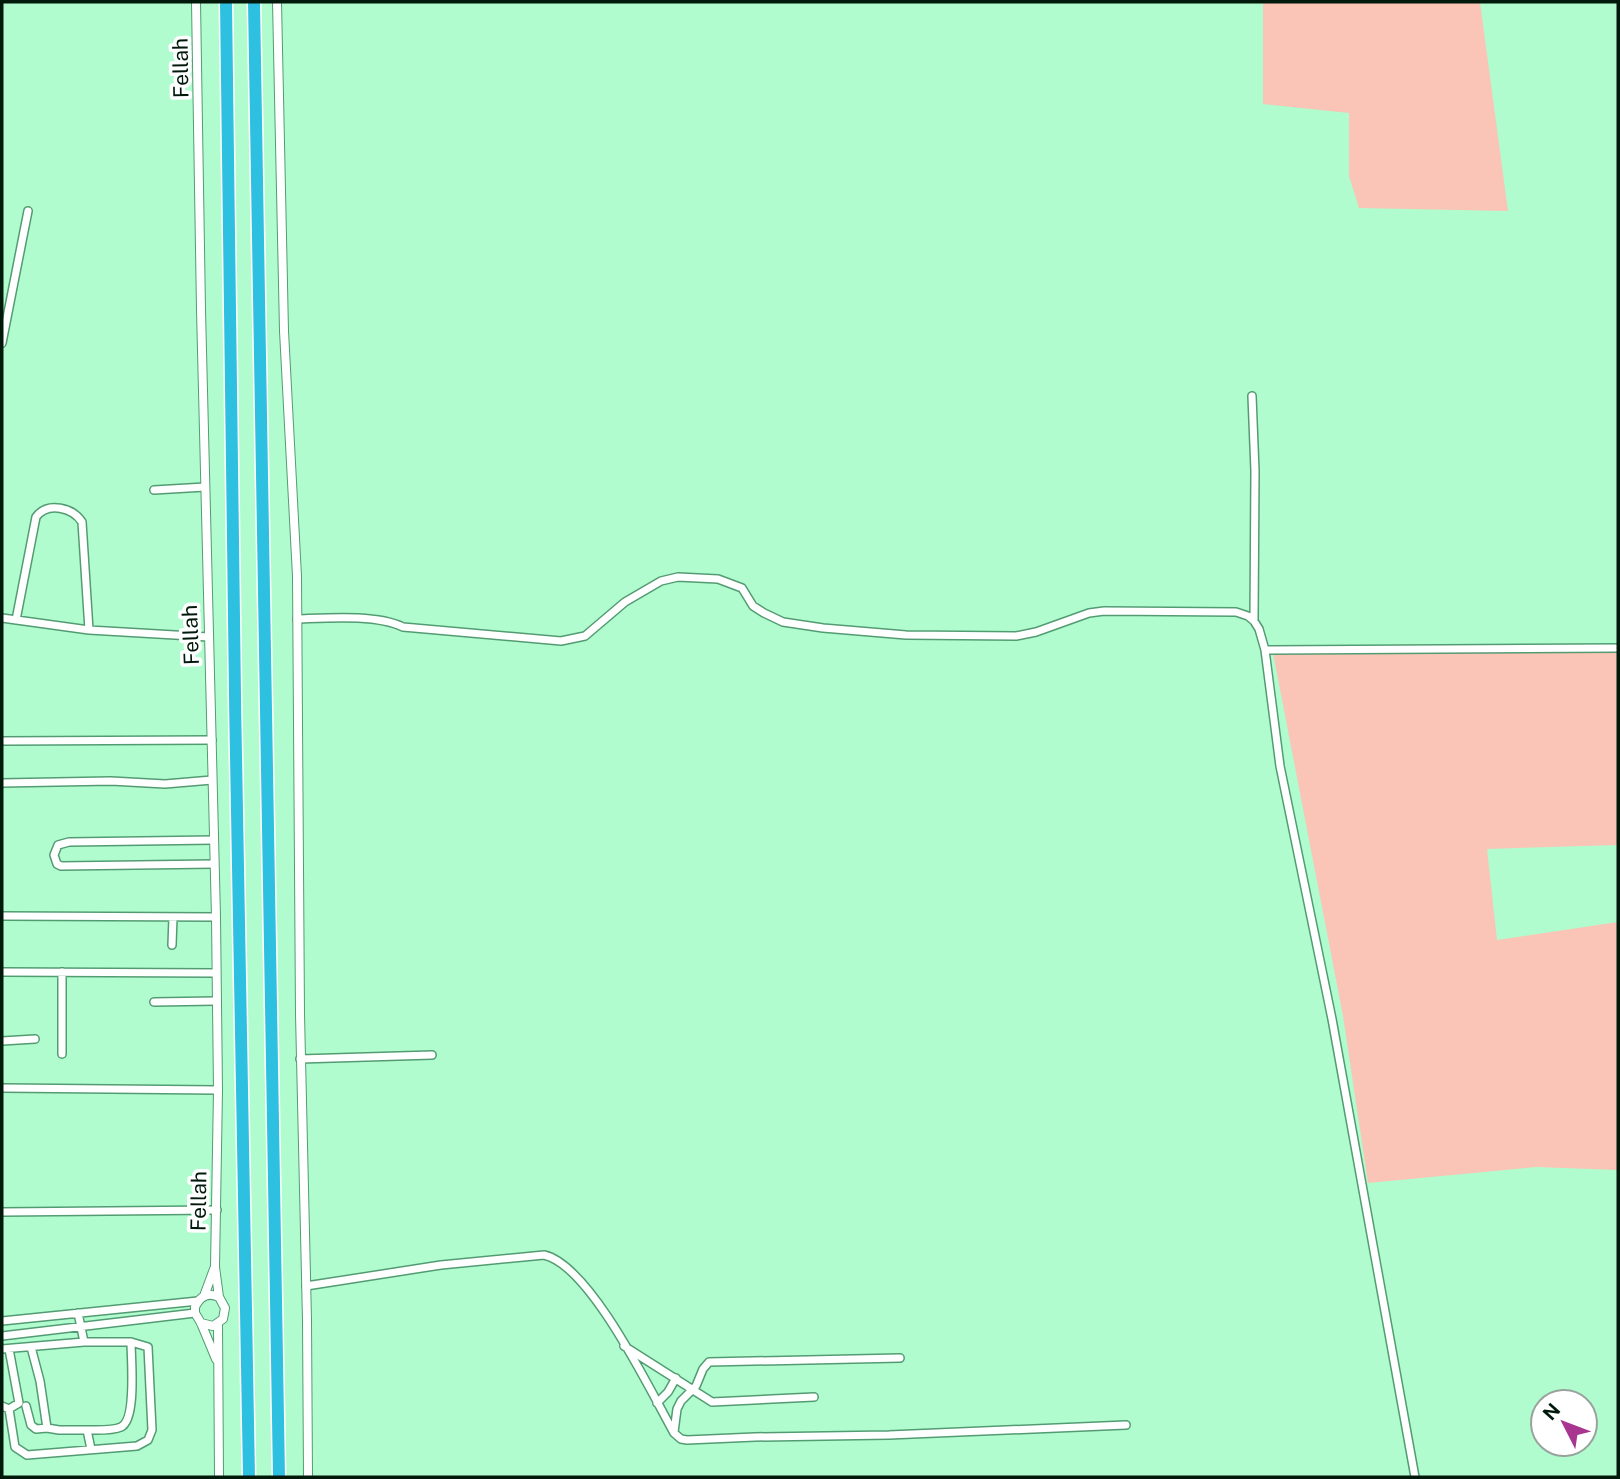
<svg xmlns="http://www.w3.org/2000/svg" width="1620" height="1479" viewBox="0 0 1620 1479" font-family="'Public Sans',sans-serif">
	<rect width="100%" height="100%" fill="#b0fcce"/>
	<!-- grass -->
	<path fill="#fac5b6" d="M1263 2H1480L1508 211 1359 208 1349 176V113L1263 104Z
		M1618 652V845L1487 849 1497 940 1618 922V1170L1536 1167 1368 1183 1343 1016 1273 653Z"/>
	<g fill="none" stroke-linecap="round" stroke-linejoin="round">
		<!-- minor casing -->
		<g stroke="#539c73" stroke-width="10">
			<path id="minor" d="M2 343 28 211
				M1252 396 1255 471 1254 621
				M154 490 205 487
				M2 618 89 630 209 637
				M297 619C327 618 376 614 403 627L561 641 585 636 625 602 661 581 678 577 718 579 742 588 753 606 764 613 783 622 823 628 906 635 1016 636 1036 632 1089 613 1104 611 1236 612 1248 616 1254 621 1259 629 1265 650 1280 766 1332 1019 1415 1477
				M16 620 36 517C48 501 73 508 82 522L89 630
				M1265 650 1618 648
				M2 741 212 740
				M2 783 111 781 165 784 212 780
				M214 840 69 842 58 845 54 855 57 864 61 866 214 864
				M2 916 216 917
				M172 945 173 917
				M2 972 215 973
				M62 972V1054
				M154 1002 216 1001
				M2 1041 35 1039
				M300 1059 432 1055
				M2 1088 218 1090
				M2 1212 217 1210
				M306 1286 441 1265 544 1255C590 1265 650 1390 674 1433L681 1439 687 1440 755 1437 889 1435 1126 1425
				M2 1321 198 1301
				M2 1336 195 1313
				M624 1346 712 1402 814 1397
				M31 1347 40 1381 47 1428 59 1430H87L91 1449
				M2 1349 84 1342
				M657 1403 668 1392 676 1378
				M2 1406 9 1409 15 1447 27 1455 137 1446 148 1440 152 1430 148 1347 131 1342H84L78 1313
				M26 1406 31 1425 36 1429 47 1428
				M9 1409 19 1403 9 1349
				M87 1430C97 1430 112 1431 121 1427 137 1420 131 1358 131 1342
				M674 1432 677 1409 681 1401 696 1386 703 1369 709 1362 900 1358"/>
		</g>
		<!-- tertiary casing -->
		<g stroke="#539c73" stroke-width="10">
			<path id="tertiary" d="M196 2 201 310 216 917 218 1090 215 1267 219 1297
				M277 2 284 331 297 576 300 1014 307 1320 308 1477
				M204 1296 214 1269
				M201 1323 213 1326 223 1319 225 1308 219 1297C208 1292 200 1296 195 1307V1313L201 1323 216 1359
				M218 1323 219 1477"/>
		</g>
		<!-- motorway casing -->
		<g stroke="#fff" stroke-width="15">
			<path id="motorway" d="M226 2C232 494 238 985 249 1477
				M254 2 279 1477"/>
		</g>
		<!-- minor -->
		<use href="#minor" stroke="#fff" stroke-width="7"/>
		<!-- tertiary -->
		<use href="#tertiary" stroke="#fff" stroke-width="8"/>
		<!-- motorway -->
		<use href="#motorway" stroke="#2ec0e1" stroke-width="12"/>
	</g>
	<g text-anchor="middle" stroke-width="7" stroke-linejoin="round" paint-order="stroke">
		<!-- street labels -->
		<g font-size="21" fill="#00190a" stroke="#fff">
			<text transform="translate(181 68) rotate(-91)" y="7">Fellah</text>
			<text transform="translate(191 635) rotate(-92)" y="7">Fellah</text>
			<text transform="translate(199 1201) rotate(-89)" y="7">Fellah</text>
		</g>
	</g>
	<!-- border -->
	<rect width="1620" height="1479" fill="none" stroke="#00190a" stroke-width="7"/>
	<!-- north arrow -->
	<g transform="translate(1564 1423) rotate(312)"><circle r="33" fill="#ffffff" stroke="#99a39d" stroke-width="2"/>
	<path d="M0-5L12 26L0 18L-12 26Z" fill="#a83690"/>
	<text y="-10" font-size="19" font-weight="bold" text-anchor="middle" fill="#00190a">N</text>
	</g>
</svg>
